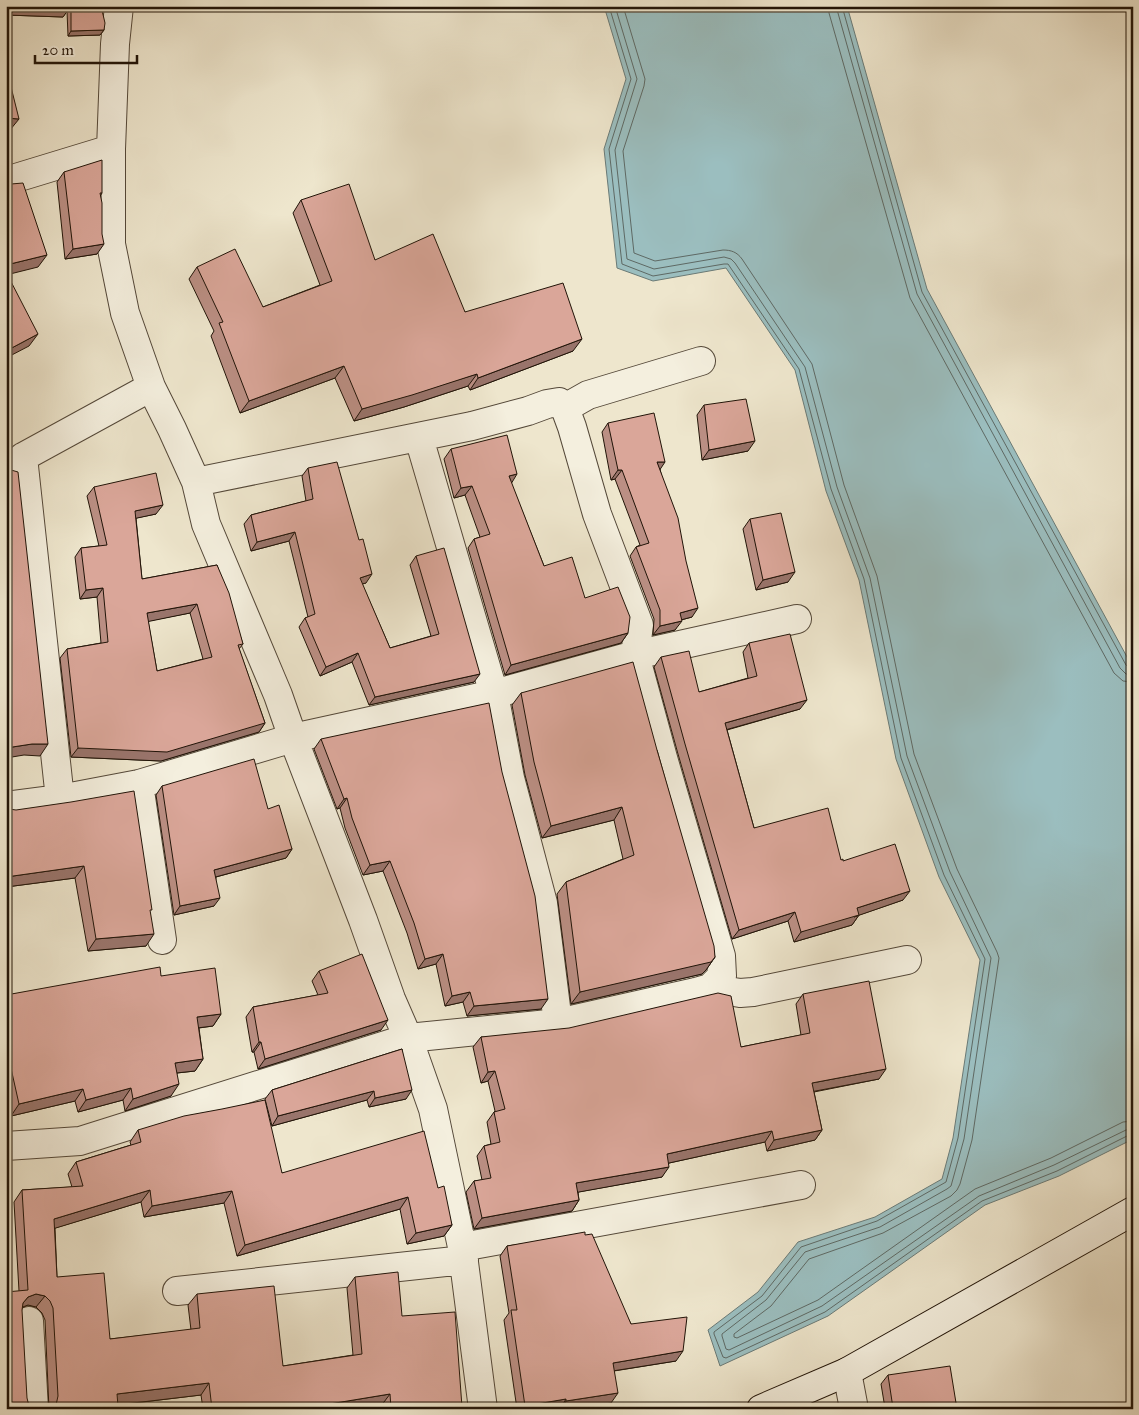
<svg xmlns="http://www.w3.org/2000/svg" width="1139" height="1415" viewBox="0 0 1139 1415" font-family="'IM FELL Great Primer',serif">
	<rect width="100%" height="100%" fill="#eee6cd"/>
	<filter id="stains"><feTurbulence type="fractalNoise" baseFrequency=".004" numOctaves="4"/><feColorMatrix values="0 0 0 0 .2 0 0 0 0 .09 0 0 0 0 .02 0 0 0 .5 -.17"/></filter>
	<radialGradient id="worn" r=".72"><stop offset=".6" stop-color="#630" stop-opacity="0"/><stop offset="1" stop-color="#630" stop-opacity=".3"/></radialGradient>
	<!-- water -->
	<path fill="#9bbebf" stroke="#6a7a76" d="M604 6H847L927 289 1133 668V1139L1059 1176 985 1205 828 1316 720 1366 708 1330 758 1292 798 1242 875 1217 942 1179 953 1138 980 960 939 877 896 759 859 580 826 491 795 370 726 268 653 281 617 268 604 149 626 79Z"/>
	<g fill="none" stroke-linecap="round" stroke-linejoin="round">
		<!-- shore -->
		<path stroke="#5e6964" stroke-width="1" d="M609 6 631 79 609 149 622 264 653 276 724 264H728L799 369 831 489 864 579 901 758 944 875 985 959 958 1138 946 1182 877 1221 801 1247 762 1296 714 1332V1334L723 1357 726 1358 825 1312 982 1201 1057 1171 1129 1135H1133
			M615 6 637 79 615 150 627 259 654 269 724 257 731 259 735 263 805 367 837 487 870 578 907 756 950 872 991 958 964 1139 951 1186 947 1189 880 1227 805 1252 766 1300 722 1334V1336L726 1349 729 1350 822 1306 979 1196 1054 1165 1126 1130 1133 1128
			M623 6 645 79 644 86 623 151 634 253 655 261 723 250C731 250 737 252 742 259L812 364 844 485 877 576 914 754 957 869 997 952 999 958 972 1140 960 1184 957 1190 951 1196 883 1233 809 1259 771 1306 734 1334V1337L737 1338 818 1300 975 1189 1051 1158 1123 1122 1133 1121
			M828 6 829 13 910 298 1114 673 1123 681 1133 682
			M836 6 917 294 1120 668 1126 674 1133 675
			M842 6 922 292 1126 665 1129 668 1133 669"/>
		<!-- street casing -->
		<g stroke="#544839" stroke-width="30">
			<path id="street" d="M119 6 115 44 111 149V244L125 313 151 387 172 429 196 482 206 524 278 695 293 738 363 920 391 999 408 1038 433 1109 462 1247 483 1409
				M6 181 111 149
				M565 408 588 395 701 361
				M419 438 494 694 510 778 543 903 558 1023
				M23 457 60 799
				M9 468 23 457 151 387
				M139 784 162 940
				M6 806 60 799 139 784 293 738 494 694 635 655 797 619
				M710 988 740 993 753 992 907 960
				M6 1146 80 1141 408 1038 558 1023 696 992 710 988 722 976 721 956 663 758 635 655 639 625 597 514 572 427 565 408 559 402 547 404 528 411 472 426 196 482
				M462 1247 801 1185
				M177 1291 464 1260
				M29 1321 34 1409
				M847 1372 854 1409"/>
		</g>
		<!-- secondary casing -->
		<g stroke="#211408" stroke-width="30">
			<path id="secondary" d="M761 1409 847 1372 1133 1211"/>
		</g>
		<!-- street -->
		<use href="#street" stroke="#f4efde" stroke-width="28"/>
		<!-- secondary -->
		<use href="#secondary" stroke="#f4efde" stroke-width="28"/>
	</g>
	<!-- wall -->
	<path fill="#bb8f84" stroke="#211408" fill-rule="evenodd" d="M6 6H101L104 30 100 35 68 36 67 11 63 17 6 15Z
		M64 172 102 193 101 195 97 254 65 259 57 182Z
		M301 200 375 260 465 312 573 351 470 390 468 386 404 407 354 421 335 378 240 413 211 336 214 331 189 279 197 267 263 307 320 285 293 213Z
		M704 405 748 451 702 460 697 415Z
		M608 423 660 469 692 617 681 620 675 630 653 635 654 619 630 556 636 547 640 545 615 479 611 480 602 432Z
		M451 449 511 483 544 566 585 598 628 633 621 643 505 675 468 548 474 539 480 537 465 495 454 498 444 459Z
		M308 468 366 583 362 584 390 648 431 636 410 565 416 556 474 682 369 705 352 662 320 676 299 627 305 618 308 617 289 541 251 551 244 524 251 515 306 501 302 476Z
		M94 487 156 514 136 518 142 579 217 565 243 644 239 649 265 723 259 732 161 761 71 757 60 658 67 649 101 643 97 597 80 599 75 557 81 548 99 546 87 496ZM190 613 203 659 157 671 148 621Z
		M750 519 788 582 756 590 743 529Z
		M749 643 800 709 727 730 754 828 841 860 903 900 859 915 852 925 794 942 788 921 732 939 678 754 654 667 661 657 699 692 748 678 743 652Z
		M521 693 657 750 715 957 706 970 702 974 571 1004 557 894 566 882 623 859 614 820 542 838 525 775 512 705Z
		M321 739 541 1009 467 1016 463 1002 445 1006 436 964 418 969 407 933 383 871 363 875 345 828 340 808 337 809 314 749Z
		M162 786 268 809 292 849 286 858 216 877 214 906 174 915 156 795Z
		M6 807 150 912 146 946 88 951 75 878 6 887Z
		M319 971 381 1030 258 1069 254 1052H252L246 1017 253 1007 318 995 312 981Z
		M161 976 221 1014 213 1026 199 1028 203 1059 195 1071 177 1073 171 1096 125 1111 123 1100 78 1112 75 1101 11 1116 6 1095V995Z
		M803 994 879 1079 814 1092 822 1130 815 1140 767 1151 765 1142 669 1163 662 1177 578 1192 579 1200 572 1211 474 1229 466 1192 474 1181 482 1180 477 1156 484 1146 491 1144 487 1122 494 1112 495 1111 488 1081 481 1083 473 1047 481 1037 741 1047 801 1035 796 1004Z
		M402 1049 406 1099 369 1107 367 1100 272 1126 265 1099 272 1090Z
		M138 1130 282 1173 438 1188 452 1225 444 1236 407 1244 400 1209 237 1256 224 1203 144 1217 141 1202 55 1228 57 1277 110 1339 191 1330 188 1305 197 1294 283 1366 353 1355 347 1288 355 1277 402 1316 460 1409H382L381 1406 363 1409H203L201 1395 118 1405 116 1409H49L45 1320 42 1313 36 1307 28 1305 22 1308 6 1409 19 1291 14 1202 22 1190 72 1187 68 1174 76 1162 131 1145 130 1142Z
		M585 1235 631 1324 676 1361 614 1371 611 1403 573 1409H517L504 1320 509 1313 500 1256 507 1246Z
		M888 1375 957 1409 885 1408 881 1384Z"/>
	<!-- shaded-wall -->
	<path fill="#99746b" stroke="#211408" d="M6 6H71L63 17 6 15Z
		M104 30 100 35 68 36 71 31Z
		M6 118 19 119 10 130H6Z
		M104 244 97 254 65 259 73 249Z
		M47 255 38 267 6 275V265Z
		M38 334 29 346 6 358V351Z
		M582 339 573 351 470 390 478 378Z
		M344 366 335 378 240 413 249 401Z
		M477 374 468 386 404 407 354 421 362 409Z
		M755 441 748 451 702 460 709 450Z
		M657 462H665L659 471Z
		M618 470H622L615 479 611 480Z
		M517 474 511 484 509 476Z
		M472 486 465 495 454 498 461 488Z
		M163 505 156 514 128 520 135 511Z
		M295 532 289 541 251 551 257 542Z
		M795 572 788 582 756 590 763 580Z
		M372 574 366 583 354 586 360 578Z
		M103 588 97 597 80 599 86 590Z
		M197 604 190 613 141 623 147 613Z
		M698 608 692 617 673 622 680 613Z
		M682 621 675 630 653 635 660 626Z
		M628 633 621 643 505 675 511 665Z
		M358 653 352 662 320 676 326 667Z
		M480 674 474 682 369 705 375 697Z
		M807 700 800 709 718 732 725 723Z
		M265 723 259 732 161 761 71 757 78 748Z
		M32 744H48L40 756 24 755 6 758V748Z
		M347 798 340 808 337 809 344 799Z
		M622 807 614 820 542 838 551 826Z
		M292 849 286 858 208 879 214 870Z
		M390 861 383 871 363 875 370 865Z
		M84 866 75 878 6 887V877Z
		M910 891 903 900 854 917 859 915 852 925 794 942 801 932 857 908Z
		M220 898 214 906 174 915 180 906Z
		M795 912 788 921 732 939 739 930Z
		M154 934 146 946 88 951 96 939Z
		M443 954 436 964 418 969 425 959Z
		M715 957 706 970 702 974 571 1004 580 992Z
		M470 992 463 1002 445 1006 452 996Z
		M548 999 541 1009 467 1016 474 1006Z
		M221 1014 213 1026 189 1029 197 1017Z
		M388 1020 381 1030 258 1069 265 1059Z
		M259 1042H261L254 1052H252Z
		M203 1059 195 1071 167 1074 175 1063Z
		M886 1069 879 1079 805 1093 812 1083Z
		M495 1071 488 1081 481 1083 488 1072Z
		M179 1084 171 1096 125 1111 133 1099Z
		M131 1088 123 1100 78 1112 86 1100Z
		M83 1089 75 1101 11 1116 19 1104Z
		M412 1090 406 1099 369 1107 375 1098Z
		M374 1091 367 1100 272 1126 278 1116Z
		M822 1130 815 1140 767 1151 774 1140Z
		M772 1131 765 1142 660 1165 667 1154Z
		M669 1167 662 1177 568 1194 576 1183Z
		M150 1190 141 1202 46 1231 54 1219Z
		M232 1191 224 1203 144 1217 152 1206Z
		M408 1197 400 1209 237 1256 245 1245Z
		M579 1200 572 1211 474 1229 482 1218Z
		M452 1225 444 1236 407 1244 416 1233Z
		M36 1294 45 1296 36 1307 28 1305 20 1308 23 1303 28 1297Z
		M683 1351 676 1361 606 1372 613 1363Z
		M209 1383 201 1395 108 1406 117 1394Z
		M618 1393 611 1403 573 1409H561L566 1401Z
		M390 1394 381 1406 363 1409H299Z
		M566 1399 560 1409H523L525 1406Z
		M118 1406 116 1409H90Z
		M462 1407 460 1409H432Z"/>
	<!-- building -->
	<path fill="#daa699" stroke="#211408" fill-rule="evenodd" d="M71 6H101L105 23 104 30 71 31Z
		M6 67 19 119 6 118Z
		M102 160V193H100L102 203V234L104 244 73 249 64 172Z
		M6 183H7L11 184 23 183 47 255 6 265Z
		M349 184 375 260 433 234 465 312 563 283 582 339 478 378 477 374 412 395 362 409 344 366 249 401 219 323 223 322 197 267 235 249 263 307 332 281 301 200Z
		M6 272 38 334 6 351Z
		M746 399 755 441 709 450 704 405Z
		M654 413 665 462H657L678 518 686 561 698 608 680 613 682 621 660 626V610L636 547 649 543 622 470H618L608 423Z
		M507 435 517 474 509 476 544 566 572 557 585 598 618 587 630 617 628 633 511 665 474 539 490 534 472 486 461 488 451 449Z
		M337 462 359 540 363 539 372 574 360 578 390 648 439 634 416 556 444 548 480 674 375 697 358 653 326 667 305 618 315 614 295 532 257 542 251 515 313 499 308 468Z
		M6 467 11 470 18 472 48 744H32L6 748Z
		M156 473 163 505 135 511 142 579 217 565 229 593 243 644 238 645 265 723 167 752 78 748 67 649 108 642 103 588 86 590 81 548 107 545 94 487ZM197 604 212 657 157 671 147 613Z
		M781 513 795 572 763 580 750 519Z
		M790 634 807 700 725 723 754 828 828 808 841 860 843 859V861L895 844 910 891 857 908 859 915 801 932 795 912 739 930 685 744 661 657 689 651 699 692 757 676 749 643Z
		M633 662 657 750 714 946 715 957 711 962 580 992 566 882 634 855 622 807 551 826 534 762 521 693Z
		M489 703 502 772 535 896 548 999 474 1006 470 992 452 996 443 954 425 959 414 923 390 861 370 865 352 818 347 798 344 799 321 739Z
		M254 759 268 809 279 805 292 849 214 870 220 898 180 906 162 786Z
		M134 791 152 910H150L154 934 96 939 84 866 6 877V807L9 809 16 810 71 802Z
		M362 954 388 1020 265 1059 261 1042H259L253 1007 328 993 319 971Z
		M160 967 161 976 215 968 221 1014 197 1017 203 1059 175 1063 179 1084 133 1099 131 1088 86 1100 83 1089 19 1104 6 1046V995Z
		M869 981 886 1069 812 1083 822 1130 774 1140 772 1131 667 1154 669 1167 576 1183 579 1200 482 1218 474 1181 491 1178 484 1146 500 1142 494 1112 505 1109 495 1071 488 1072 481 1037 569 1028 718 993 731 996 741 1047 810 1033 803 994Z
		M402 1049 412 1090 375 1098 374 1091 278 1116 272 1090Z
		M265 1100 282 1173 424 1131 438 1188 444 1186 452 1225 416 1233 408 1197 245 1245 232 1191 152 1206 150 1190 54 1219 57 1277 104 1273 110 1339 200 1328 197 1294 274 1286 283 1366 362 1354 355 1277 398 1272 402 1316 455 1312 462 1407 432 1409H391L390 1394 299 1409H212L209 1383 117 1394 118 1406 90 1409H52L56 1405 58 1396 53 1308 50 1301 45 1296 36 1294 28 1297 23 1303 22 1310 27 1398 29 1406 32 1409H6V1292L28 1290 22 1190 83 1186 76 1162 141 1142 138 1130 184 1116 222 1109Z
		M585 1232V1235L592 1234 631 1324 687 1317 683 1351 613 1363 618 1393 566 1401V1399L525 1406 511 1310H517L507 1246Z
		M950 1366 957 1409H882L893 1408 888 1375Z"/>
	<!-- margin -->
	<rect width="1139" height="1415" fill="none" stroke="#eee6cd" stroke-width="25"/>
	<rect x="8" y="8" width="1124" height="1400" fill="none" stroke="#211408" stroke-width="2.5"/>
	<rect x="12" y="12" width="1114" height="1390" fill="none" stroke="#211408"/>
	<!-- scale -->
	<path d="M35 55v8h102v-8" fill="none" stroke="#211408" stroke-width="2.5"/>
	<text x="42" y="55" font-size="15" fill="#211408" stroke="#f4efde" stroke-width="4" paint-order="stroke">20 m</text>
	<rect width="100%" height="100%" filter="url(#stains)"/>
	<rect width="100%" height="100%" fill="url(#worn)"/>
</svg>
